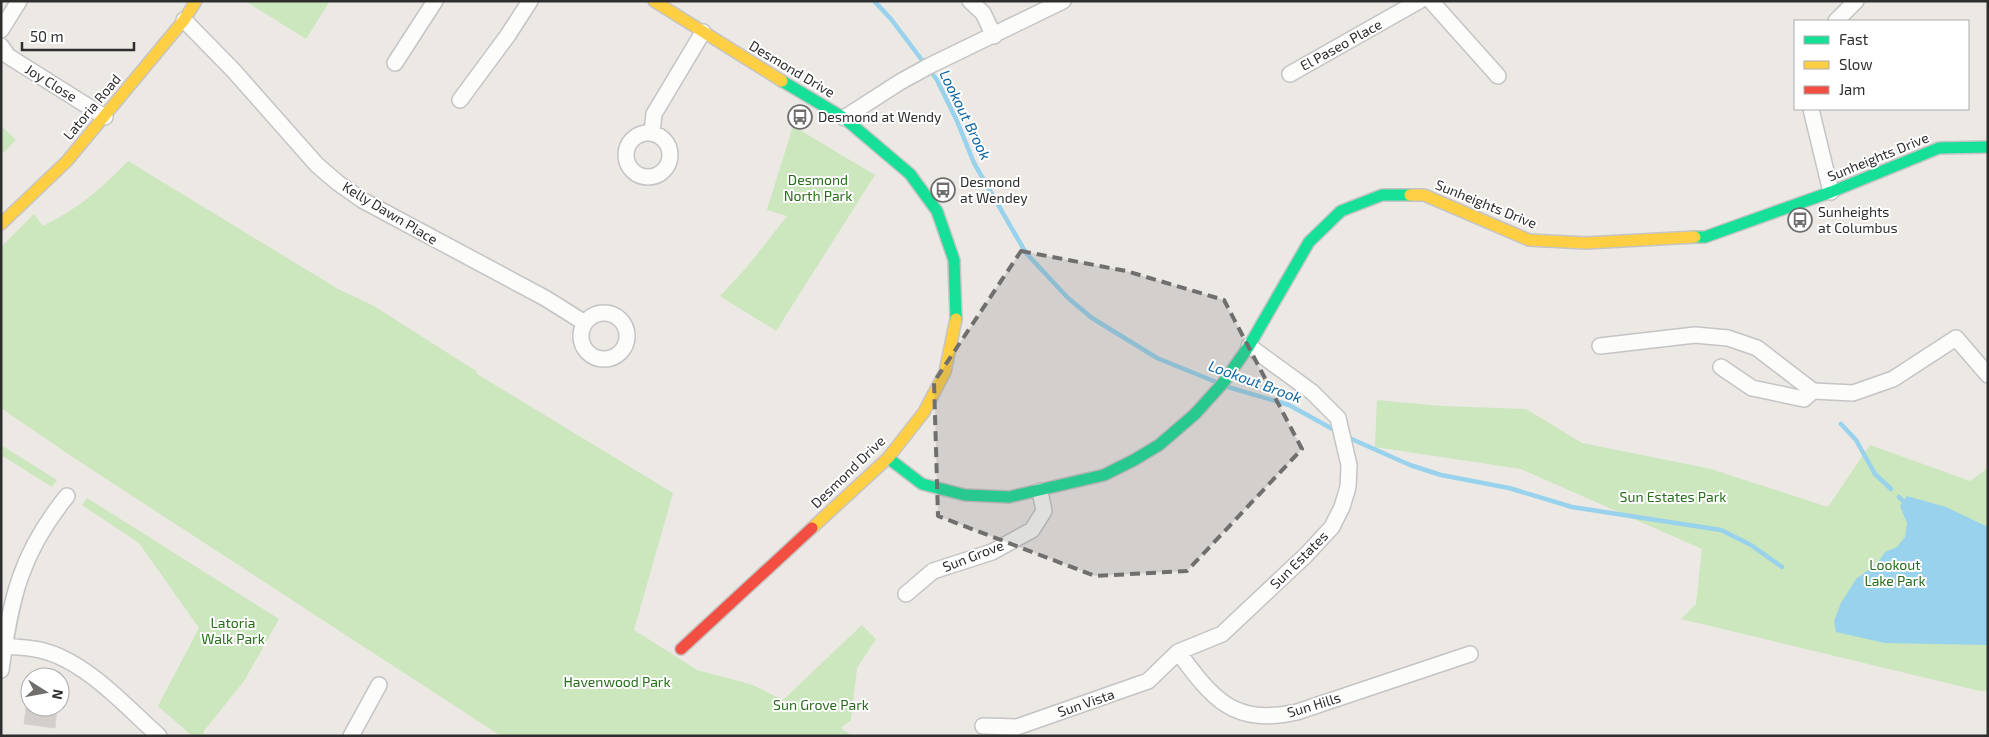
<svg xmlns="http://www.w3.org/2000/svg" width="1989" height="737" viewBox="0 0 1989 737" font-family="'Exo 2',sans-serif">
	<rect width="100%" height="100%" fill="#ece8e4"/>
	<!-- green -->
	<path fill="#cce6bd" d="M245 1H330L306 39Z
		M1 126 16 140 1 155Z
		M793 126 875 175 776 331 720 296 747 267 787 216 767 210Z
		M128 161 338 289 374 306 476 371 477 374 673 493 634 630 697 670 753 685 783 700 862 625 876 639 857 668 851 720 841 728 852 736H501L71 456 1 408V247L34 214 43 226C79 208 100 190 128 161Z
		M1377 400 1441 406 1526 409 1582 443 1711 469 1828 507 1870 445 1970 481 1988 468V691H1980L1681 619 1696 604 1702 549 1521 469 1375 447Z
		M1 445 57 480 52 487 1 455Z
		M87 498 279 619 244 681 203 732 206 736H192L158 706 199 628 139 543 82 505Z"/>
	<!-- water -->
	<path fill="#98d2ec" d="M1907 496 1946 507 1988 527V645L1885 643 1836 632 1834 621 1841 603 1856 579 1877 564 1885 552 1897 547 1905 537 1907 523 1900 506Z"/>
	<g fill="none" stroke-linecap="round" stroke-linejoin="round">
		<!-- stream -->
		<path stroke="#98d2ec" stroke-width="4.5" d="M874 1 891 19 937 80 957 121 974 163 1026 253 1068 298 1092 318 1157 358 1216 382
			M1228 387 1289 405 1338 432
			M1841 424 1856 440 1875 474 1891 489
			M1347 437 1410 465 1441 475 1509 488 1572 507 1721 530 1751 545 1782 567
			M1899 497 1903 501"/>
	</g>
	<!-- building -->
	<path fill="#d1cecb" stroke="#d7d4d0" d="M26 707H57L55 728 24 724Z"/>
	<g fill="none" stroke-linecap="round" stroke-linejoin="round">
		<!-- street casing -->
		<g stroke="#c5c4c5" stroke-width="18">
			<path id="street" d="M970 1 983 13 994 36
				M1431 1 1498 76
				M184 20 233 70 317 165 338 183 362 200 545 298 585 323
				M1836 21 1856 1
				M1 30 19 1
				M1 46 8 56 105 117
				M395 63 435 1
				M1290 74 1419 1
				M460 100 508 35 530 1
				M1811 109 1831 192
				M844 118 900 82 929 66 1063 1
				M652 132 654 114 703 32
				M626 155a22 22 0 1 1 44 0a22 22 0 1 1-44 0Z
				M581 336a23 23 0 1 1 46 0a23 23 0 1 1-46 0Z
				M1600 346 1695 335 1728 338 1757 348 1813 391 1853 393 1893 379 1956 338 1988 375
				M1721 367 1752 388 1804 399 1813 391
				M906 594 933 571 992 552 1032 530 1044 511 1040 491
				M1 646C14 647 27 647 40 650 85 660 125 706 159 736
				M1178 652C1213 699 1233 726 1297 712L1470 654
				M1 670C11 598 20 554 67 496
				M983 726 1017 727 1148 681 1178 652 1222 634 1306 555 1332 527 1342 507 1348 487 1349 465 1338 418 1312 392 1249 346
				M351 736 379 685"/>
		</g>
		<!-- fast casing -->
		<g stroke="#c5c4c5" stroke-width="14">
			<path id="fast" d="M782 81 844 118 910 174 937 211 954 260 956 319
				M1695 237H1705L1831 192 1939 148 1988 147
				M888 458 922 484 965 495 1009 497 1104 475 1134 460 1159 445 1195 414 1223 383 1249 346 1309 242 1341 211 1382 195H1410"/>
		</g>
		<!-- slow casing -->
		<g stroke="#c5c4c5" stroke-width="14">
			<path id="slow" d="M654 1 782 81
				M1410 195H1424L1529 240 1586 243 1695 237
				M1 224 67 161 184 20 196 1
				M812 528 888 458 924 412 945 372 956 319"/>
		</g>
		<!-- jam casing -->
		<g stroke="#c5c4c5" stroke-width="14">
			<path id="jam" d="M681 649 812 528"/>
		</g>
		<!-- street -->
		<use href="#street" stroke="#fcfcfb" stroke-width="15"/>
		<!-- fast -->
		<use href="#fast" stroke="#16e098" stroke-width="11"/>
		<!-- slow -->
		<use href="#slow" stroke="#ffcf43" stroke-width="11"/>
		<!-- jam -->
		<use href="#jam" stroke="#f24e42" stroke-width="11"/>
	</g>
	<!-- marked area -->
	<path fill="#706f6e" fill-opacity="0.2" stroke="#706f6e" stroke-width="4" stroke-dasharray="10 6" stroke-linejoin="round" d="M1021 251 1126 271 1224 300 1302 449 1187 571 1095 576 938 516 934 382Z"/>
	<!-- icons -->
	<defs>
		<g id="bus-ring" transform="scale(1.25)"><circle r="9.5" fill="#fff" stroke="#706f6e" stroke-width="1.5"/><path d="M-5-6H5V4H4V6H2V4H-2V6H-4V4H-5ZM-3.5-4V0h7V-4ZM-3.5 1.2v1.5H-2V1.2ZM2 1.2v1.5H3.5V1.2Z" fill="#706f6e"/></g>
	</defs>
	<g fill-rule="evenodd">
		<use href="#bus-ring" x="800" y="117"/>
		<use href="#bus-ring" x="943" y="190"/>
		<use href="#bus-ring" x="1800" y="220"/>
	</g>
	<g text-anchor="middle" stroke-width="4" stroke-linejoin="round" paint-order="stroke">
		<!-- street labels -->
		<g font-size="14" fill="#2e2e2e" stroke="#fff">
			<text transform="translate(1341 45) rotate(-29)" y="5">El Paseo Place</text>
			<text transform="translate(792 69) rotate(31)" y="5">Desmond Drive</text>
			<text transform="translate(51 83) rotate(32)" y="5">Joy Close</text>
			<text transform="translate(92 107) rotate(-50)" y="5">Latoria Road</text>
			<text transform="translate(1878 157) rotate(-22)" y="5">Sunheights Drive</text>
			<text transform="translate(1486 204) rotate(22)" y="5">Sunheights Drive</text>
			<text transform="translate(390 213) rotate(31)" y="5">Kelly Dawn Place</text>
			<text transform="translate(848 472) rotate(-44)" y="5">Desmond Drive</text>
			<text transform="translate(973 556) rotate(-21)" y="5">Sun Grove</text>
			<text transform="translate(1299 560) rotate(-45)" y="5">Sun Estates</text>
			<text transform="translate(1086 703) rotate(-19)" y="5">Sun Vista</text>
			<text transform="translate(1314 705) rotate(-17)" y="5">Sun Hills</text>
		</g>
		<!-- poi labels -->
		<g font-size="14" fill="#2e2e2e" stroke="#fff" text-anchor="start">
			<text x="818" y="122">Desmond at Wendy</text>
			<text x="960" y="187">Desmond<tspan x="960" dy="16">at Wendey</tspan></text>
			<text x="1818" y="217">Sunheights<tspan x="1818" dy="16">at Columbus</tspan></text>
		</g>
		<!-- park labels -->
		<g font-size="14" fill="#276d1b" stroke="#fff">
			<text x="818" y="185">Desmond<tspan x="818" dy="16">North Park</tspan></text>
			<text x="1673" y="502">Sun Estates Park</text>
			<text x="1895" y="570">Lookout<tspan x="1895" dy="16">Lake Park</tspan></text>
			<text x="233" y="628">Latoria<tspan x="233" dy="16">Walk Park</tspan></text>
			<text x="617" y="687">Havenwood Park</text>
			<text x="821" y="710">Sun Grove Park</text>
		</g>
		<!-- water labels -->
		<g font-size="15" font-style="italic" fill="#0d66a2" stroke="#fff">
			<text transform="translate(965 115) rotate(64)" y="5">Lookout Brook</text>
			<text transform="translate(1255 382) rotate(20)" y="5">Lookout Brook</text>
		</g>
	</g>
	<!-- border -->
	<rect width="1989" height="737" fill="none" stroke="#2e2e2e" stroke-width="5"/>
	<!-- legend -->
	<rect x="1794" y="20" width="175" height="90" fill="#ffffff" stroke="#ababab"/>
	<rect x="1804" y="36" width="25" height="8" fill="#16e098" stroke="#ababab"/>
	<text x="1839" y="45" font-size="15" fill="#2e2e2e">Fast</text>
	<rect x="1804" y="61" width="25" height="8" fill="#ffcf43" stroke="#ababab"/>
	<text x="1839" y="70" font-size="15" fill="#2e2e2e">Slow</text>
	<rect x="1804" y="86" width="25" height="8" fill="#f24e42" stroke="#ababab"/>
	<text x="1839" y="95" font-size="15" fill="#2e2e2e">Jam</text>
	<!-- north arrow -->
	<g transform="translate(45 692) rotate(101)"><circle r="24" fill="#ffffff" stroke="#ababab"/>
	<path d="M0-4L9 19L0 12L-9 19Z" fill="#706f6e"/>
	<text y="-8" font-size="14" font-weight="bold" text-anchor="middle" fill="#2e2e2e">N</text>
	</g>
	<!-- scale -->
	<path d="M22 42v8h112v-8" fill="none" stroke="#2e2e2e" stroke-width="2.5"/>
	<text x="30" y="42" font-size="15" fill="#2e2e2e" stroke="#ffffff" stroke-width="4" paint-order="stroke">50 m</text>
</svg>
